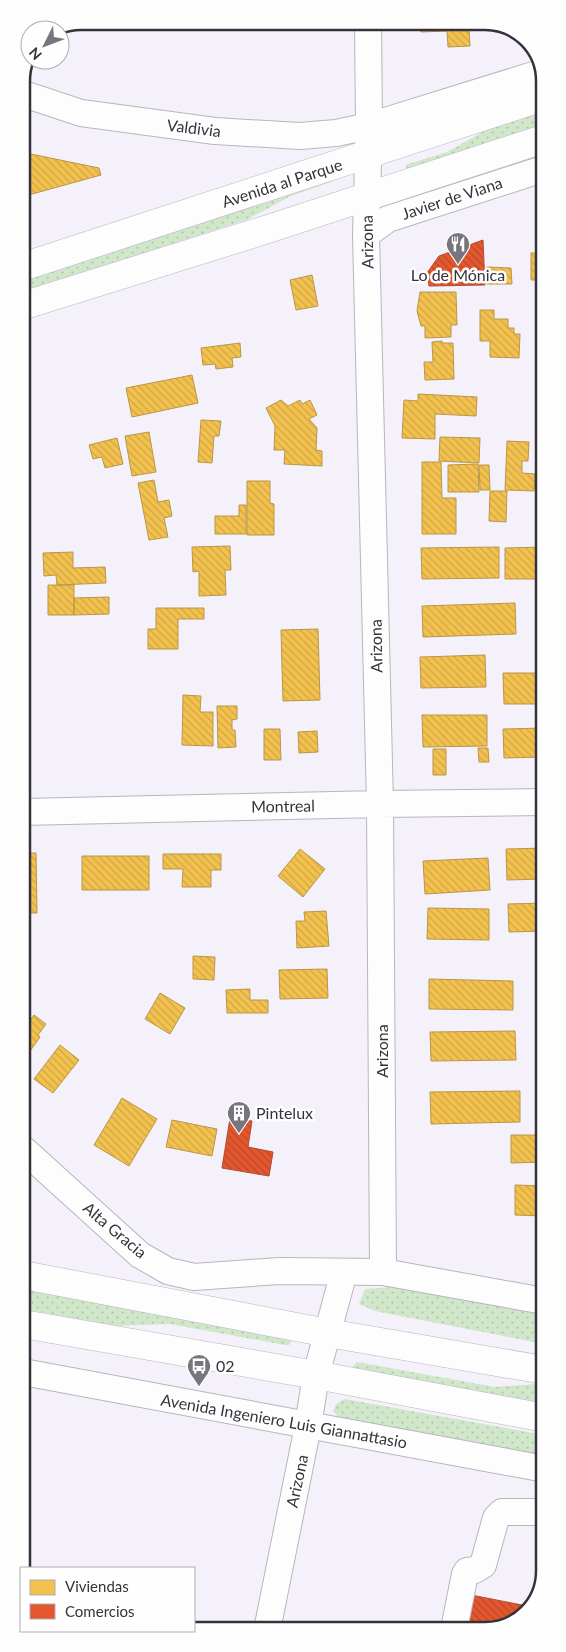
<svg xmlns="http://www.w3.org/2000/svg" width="566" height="1652" viewBox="0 0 566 1652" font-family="Lato,sans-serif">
	<defs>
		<pattern id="grass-dots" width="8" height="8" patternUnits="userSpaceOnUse" patternTransform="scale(1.25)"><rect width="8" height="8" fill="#d0e7ca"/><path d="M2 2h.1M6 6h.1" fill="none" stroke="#b3c7ae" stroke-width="1.8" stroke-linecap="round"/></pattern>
		<pattern id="homes-back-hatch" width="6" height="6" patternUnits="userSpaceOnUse" patternTransform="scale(1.25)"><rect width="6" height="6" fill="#f2c14e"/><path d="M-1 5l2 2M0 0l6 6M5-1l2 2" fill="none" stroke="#d0a645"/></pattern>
		<pattern id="shops-back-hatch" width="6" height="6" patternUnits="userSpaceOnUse" patternTransform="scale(1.25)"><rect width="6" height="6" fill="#e4572e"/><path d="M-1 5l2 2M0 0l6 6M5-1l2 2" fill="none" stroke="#ba4928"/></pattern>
	</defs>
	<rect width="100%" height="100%" fill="#f4f1fa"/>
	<!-- grass -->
	<path fill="url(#grass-dots)" d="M543 111V126L407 169 405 165 447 152 490 128Z
		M332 180 331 182 291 196 246 220 22 292V277Z
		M393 1287 544 1313V1344L375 1311 359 1304 365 1289Z
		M23 1288 289 1339 291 1342 289 1345H285L170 1324 117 1326 23 1309Z
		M357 1362 495 1387 538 1384 544 1385 545 1404 355 1369 353 1366Z
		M345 1399 533 1433 545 1439V1458L342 1421 333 1411 336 1404Z"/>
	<!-- homes -->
	<path fill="url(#homes-back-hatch)" stroke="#ba9649" d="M421 21H490L503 27 469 28 470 46 448 47 447 31 421 32Z
		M21 152 99 168 101 175 25 196 21 185Z
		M531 253H543V280H531Z
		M487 267 511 268 512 284H487Z
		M312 275 318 306 296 310 290 280Z
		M420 292H456L457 325H451V337L425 338V326H421L417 311Z
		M480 310H494V319H508V328H514V334H520L519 358 490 357V341H480Z
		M442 341V343H453L454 379 425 380 424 362H433L432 342Z
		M240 343 241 357 232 358 233 367 216 369 215 364 203 365 201 348Z
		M192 375 198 403 132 417 126 388Z
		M418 394 477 397 476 416 435 414V439L402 438 404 400 418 401Z
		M281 400 288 406 300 400 302 404 310 400 317 415 309 419 317 428 316 450 322 451V466L284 464 285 450H274L275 426 266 408Z
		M201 420 221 421 219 436H214L212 463 198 462Z
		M149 432 156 472 132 476 125 436Z
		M440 437 480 438 479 463 439 461Z
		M117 438 123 464 105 468 102 457 93 459 89 445Z
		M507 441 529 442 528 461H522V473L535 474 534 491 505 490Z
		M422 462H441L442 498H456V534H422Z
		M478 464 479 492H448V465Z
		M479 465H489L490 490H480Z
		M154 480 158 502 169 500 172 516 164 518 168 537 149 540 138 483Z
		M247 481H270V503L274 504V535H247Z
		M490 491H507L506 522 489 521Z
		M239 505H246V534H215V516H239Z
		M230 546 231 570H225L226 595 199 596V571L193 572 192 547Z
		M499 547V578L422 579 421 548Z
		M543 547V579H505V548Z
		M73 552V568L105 567 106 583 57 585 56 575 44 576 43 553Z
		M48 585H74V615H48Z
		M109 597V614L74 615V598Z
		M515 603 516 634 423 637 422 606Z
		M156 608H204V619H178V649H148V629H156Z
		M318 629 320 700 283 701 281 630Z
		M485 655 486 687 421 688 420 657Z
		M503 673H544V704H504Z
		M183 695 201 696 200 712H213V746L182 745Z
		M217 706H237V719L232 720V730H235L236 747 218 748Z
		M422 715H487V746L423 747Z
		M544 728V757L504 758 503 729Z
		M264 729H280L281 760H264Z
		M317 731 318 752 299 753 298 732Z
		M478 748H488L489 762H479Z
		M433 749H446V775H433Z
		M544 848V879L507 880 506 849Z
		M300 849 325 869 303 897 278 876Z
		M22 853H36L37 913H22Z
		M163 854H221V870H211V887H182L183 869H163Z
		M82 856H149V890H82Z
		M488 858 490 890 425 894 423 861Z
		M544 903V931L509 932 508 904Z
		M428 908 489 909V940L427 939Z
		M326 911 329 946 297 948 296 921H305L304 912Z
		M193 956 215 957 214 980 193 979Z
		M327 969 328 998 280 999 279 970Z
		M429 979 513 981V1010L429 1009Z
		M250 989V1000H268V1013H227L226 990Z
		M160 993 185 1008 170 1034 145 1019Z
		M34 1015 46 1024 38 1035 40 1037 23 1061V1028L24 1029Z
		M542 1022H544V1053H542Z
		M515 1031 516 1060 431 1061 430 1032Z
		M60 1045 79 1060 53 1093 34 1079Z
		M540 1075H544V1107H541Z
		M520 1091V1122L431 1124 430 1092Z
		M122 1098 157 1119 129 1166 94 1145Z
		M172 1120 217 1129 212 1156 166 1147Z
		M511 1135H544V1162L511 1163Z
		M515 1185 544 1186V1216L515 1215Z"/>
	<!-- shops -->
	<path fill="url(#shops-back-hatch)" stroke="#b04c32" d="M483 240 485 285 429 286 427 273 439 256Z
		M230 1118 252 1121 248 1147 273 1152 269 1176 222 1168Z
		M456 1592 532 1607 500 1629H448Z"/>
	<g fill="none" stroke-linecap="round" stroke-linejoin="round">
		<!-- minor casing -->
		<g stroke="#b8b5be" stroke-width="28">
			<path id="minor" d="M368 21 369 126 366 235 380 804 383 1272
				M21 93 81 113 215 131 300 136 336 133 369 126 543 72
				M366 235 388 219 543 169
				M22 812 380 804 544 802
				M23 1149 140 1255 168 1271 194 1277 279 1271 383 1272 544 1301
				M23 1372 545 1469
				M454 1629 465 1574 467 1571 475 1570 483 1565 496 1518 502 1512H542
				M267 1630 308 1426 316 1375 344 1272"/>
		</g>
		<!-- major casing -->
		<g stroke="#b8b5be" stroke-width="29">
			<path id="major" d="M22 267 543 97
				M22 306 268 229 543 139
				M23 1275 328 1333 544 1370
				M23 1324 316 1375 545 1418"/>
		</g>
		<!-- minor -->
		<use href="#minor" stroke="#fdfdfe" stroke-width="26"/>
		<!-- major -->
		<use href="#major" stroke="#fdfdfe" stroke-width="28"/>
	</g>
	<!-- icons -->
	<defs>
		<g id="restaurant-pin" transform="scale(1.25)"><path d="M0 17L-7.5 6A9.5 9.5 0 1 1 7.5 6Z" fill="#78757e" stroke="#fefefe"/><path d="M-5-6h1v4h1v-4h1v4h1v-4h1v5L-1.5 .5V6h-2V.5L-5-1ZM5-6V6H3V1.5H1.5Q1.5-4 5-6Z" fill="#fff"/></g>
		<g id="building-pin" transform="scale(1.25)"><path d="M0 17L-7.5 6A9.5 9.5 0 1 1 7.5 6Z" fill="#78757e" stroke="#fefefe"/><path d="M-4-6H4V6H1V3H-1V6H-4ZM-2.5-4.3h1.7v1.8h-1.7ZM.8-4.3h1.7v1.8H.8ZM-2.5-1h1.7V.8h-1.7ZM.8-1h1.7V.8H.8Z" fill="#fff"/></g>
		<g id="bus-pin" transform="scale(1.25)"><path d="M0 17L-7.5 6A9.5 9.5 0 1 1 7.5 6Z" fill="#78757e" stroke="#fefefe"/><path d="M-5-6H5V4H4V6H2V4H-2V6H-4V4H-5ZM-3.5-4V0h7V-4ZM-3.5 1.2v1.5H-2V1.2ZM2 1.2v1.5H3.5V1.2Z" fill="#fff"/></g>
	</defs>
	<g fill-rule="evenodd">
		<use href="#restaurant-pin" x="458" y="244"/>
		<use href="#building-pin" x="239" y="1113"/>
		<use href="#bus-pin" x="199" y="1366"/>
	</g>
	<g text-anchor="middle" stroke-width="5" stroke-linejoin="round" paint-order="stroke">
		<!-- street labels -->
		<g font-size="16" fill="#36323c" stroke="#fefefe">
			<text transform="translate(194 128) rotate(7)" y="6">Valdivia</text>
			<text transform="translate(282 183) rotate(-18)" y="6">Avenida al Parque</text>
			<text transform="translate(452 198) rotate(-18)" y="6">Javier de Viana</text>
			<text transform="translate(367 242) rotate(-91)" y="6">Arizona</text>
			<text transform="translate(376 646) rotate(-91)" y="6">Arizona</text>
			<text transform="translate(283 806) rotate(-1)" y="6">Montreal</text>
			<text transform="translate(382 1051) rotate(-90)" y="6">Arizona</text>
			<text transform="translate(115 1230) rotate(40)" y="6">Alta Gracia</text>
			<text transform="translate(284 1421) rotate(10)" y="6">Avenida Ingeniero Luis Giannattasio</text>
			<text transform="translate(297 1481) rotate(-78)" y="6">Arizona</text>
		</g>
		<!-- poi labels -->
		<g font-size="16" fill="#36323c" stroke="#fefefe" text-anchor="start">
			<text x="458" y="281" text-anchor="middle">Lo de Mónica</text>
			<text x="256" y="1119">Pintelux</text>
			<text x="216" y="1372">02</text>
		</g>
	</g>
	<!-- crop -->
	<path d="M0 0H566V1652H0ZM81 30H485A51 51 0 0 1 536 81V1571A51 51 0 0 1 485 1622H81A51 51 0 0 1 30 1571V81A51 51 0 0 1 81 30Z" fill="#fefefe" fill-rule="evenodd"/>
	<path fill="none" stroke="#36323c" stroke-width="2.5" d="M81 30H485A51 51 0 0 1 536 81V1571A51 51 0 0 1 485 1622H81A51 51 0 0 1 30 1571V81A51 51 0 0 1 81 30Z"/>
	<!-- legend -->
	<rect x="20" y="1567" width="175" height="65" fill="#fefefe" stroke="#aeacb0"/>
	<rect x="30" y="1580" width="25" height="15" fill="#f2c14e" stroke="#aeacb0"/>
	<text x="65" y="1592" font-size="15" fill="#36323c">Viviendas</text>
	<rect x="30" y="1604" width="25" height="15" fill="#e4572e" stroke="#aeacb0"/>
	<text x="65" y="1617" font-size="15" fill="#36323c">Comercios</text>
	<!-- north arrow -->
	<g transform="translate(45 45) rotate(228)"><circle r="24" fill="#fefefe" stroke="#aeacb0"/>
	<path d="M0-4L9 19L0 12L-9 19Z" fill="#78757e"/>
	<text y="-8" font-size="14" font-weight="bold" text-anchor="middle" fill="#36323c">N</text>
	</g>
</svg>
